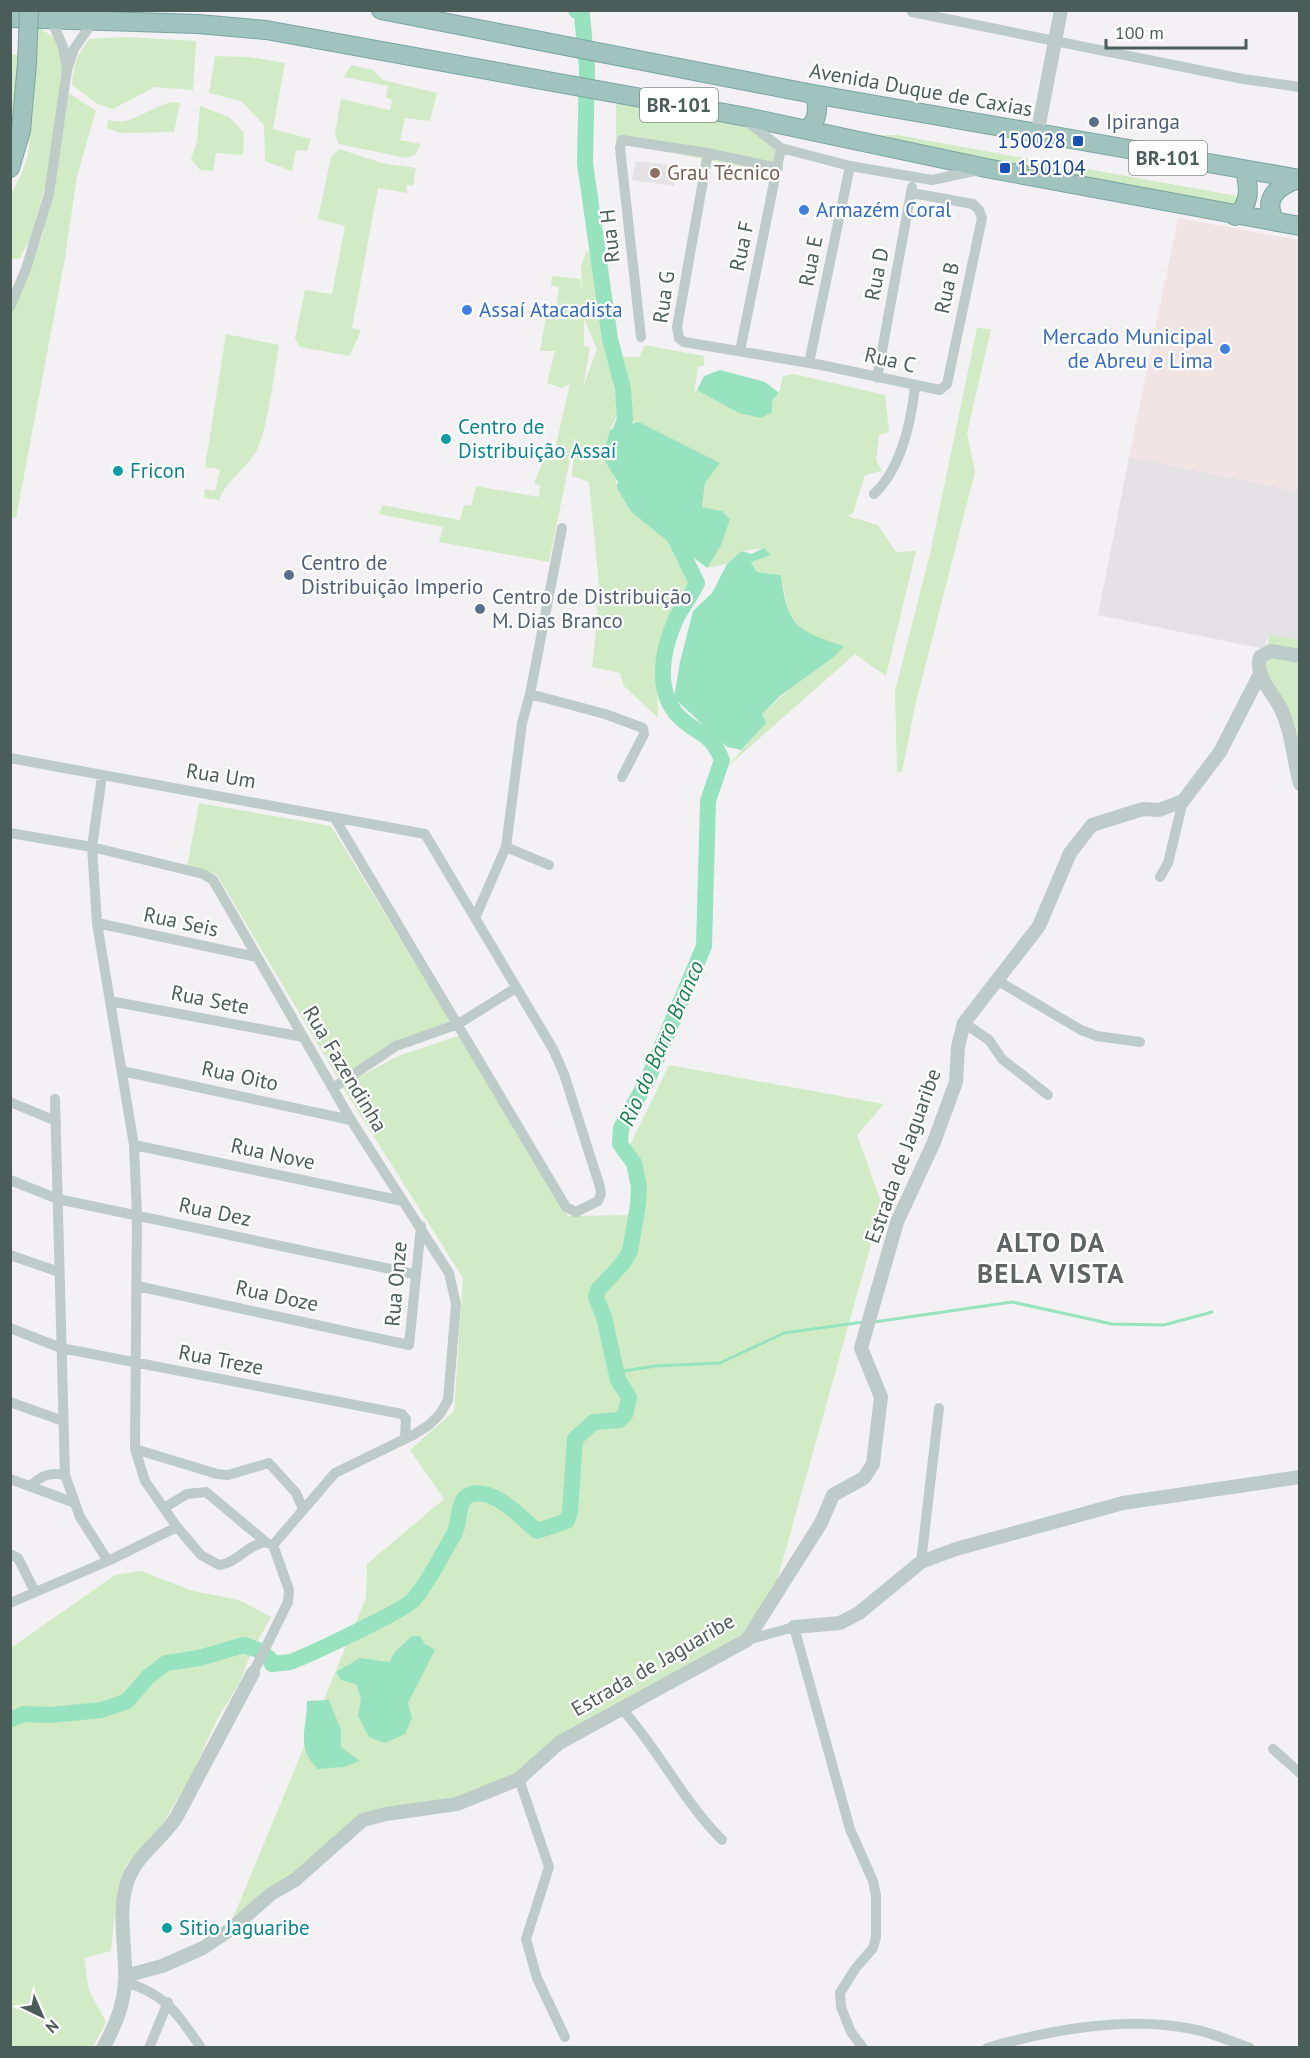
<svg xmlns="http://www.w3.org/2000/svg" width="1310" height="2058" viewBox="0 0 1310 2058" font-family="'PT Sans',sans-serif">
	<rect width="100%" height="100%" fill="#f3f1f3"/>
	<!-- commercial -->
	<path fill="#f0e5e4" d="M1178 218 1299 240V492L1129 457Z"/>
	<!-- education -->
	<path fill="#e4e2e4" d="M636 161 679 166 674 186 632 180Z
		M1129 457 1299 492V640L1269 634 1264 649 1098 615Z"/>
	<!-- green -->
	<path fill="#d0ebc5" fill-rule="evenodd" d="M36 26 55 38 65 69 45 186 30 240 19 259H11V194L21 175 28 155 34 102Z
		M126 37 196 41 193 90 155 87 113 109 98 104 72 85C73 67 77 53 90 39Z
		M11 54 21 56 11 147Z
		M215 56 249 57 285 63 273 129 311 139 307 151 296 150 292 171 265 161 264 125 241 101 209 93Z
		M351 65 373 70 383 80 437 93 430 121 405 118 400 140 421 144 415 155 406 158 339 144 335 134 341 99 390 110 392 100 386 97 388 86 344 77Z
		M69 93 96 111 77 176 65 258 16 518 10 517V317L41 240 54 188Z
		M616 99 741 123 780 149 776 173 616 142Z
		M173 102 180 103 174 132 120 133 107 128 108 120C133 127 149 106 173 102Z
		M200 106 229 117 244 133 243 155 216 153 213 171 200 170 191 159 197 141Z
		M897 135 1029 159 1025 173 851 136Z
		M339 149 382 163 416 168 413 186 406 185 407 193 378 188 352 328 361 330 350 356 300 347 295 339 305 290 332 294 345 226 318 219 331 157Z
		M1037 160 1243 197 1234 210 1035 175Z
		M587 250 595 259 618 414 610 430 616 482 676 544 694 577 665 627 657 664 658 718 624 686 620 673 592 667 598 611 592 597 599 585 589 482 572 476 575 435 549 562 439 542 443 527 379 514 382 505 460 520 464 505 471 506 476 486 539 497 540 485 534 484 547 452 554 453 570 384 562 388 547 383 555 351H540L546 316H555L559 287 551 286 552 276 580 279 582 288 581 266ZM584 319 597 349 583 388 590 347 584 346Z
		M977 328 991 329 967 433 975 472 915 706 902 772H897L895 691 930 554Z
		M226 334 279 345C274 373 269 420 259 445 251 467 227 478 219 500L204 498 205 489 215 491 220 469 205 467Z
		M645 345 704 356V366L698 367 694 393 697 390 710 396 772 400 779 393 783 376 794 374 885 395 889 432 879 435 876 460 882 471 865 475 853 513 847 516 878 525 896 552 916 551 886 676 855 654 728 766 765 723 762 714 805 675 807 635 788 613 781 575 757 572 751 561 764 548 742 551 727 564 707 568 730 519 722 511 702 507 705 483 639 422 622 426 625 419 620 357H639Z
		M1269 634 1299 640V774L1289 727 1259 671 1266 664Z
		M199 803 331 826 451 1021 419 1034 338 1078 217 875 187 867Z
		M464 1034 568 1216 635 1215 628 1149 669 1065 884 1104 857 1135 882 1205 777 1581 747 1632 579 1726 519 1774 477 1794 387 1808 230 1925 366 1598 367 1564 444 1499 410 1450 454 1411 463 1278 342 1086 398 1056Z
		M141 1571 193 1591 239 1600 271 1617 251 1653 239 1684 216 1721 192 1774 163 1824 126 1865 117 1892 111 1951 84 1958 89 1991 106 2022 93 2047 11 2048V1648L115 1575Z"/>
	<!-- water -->
	<path fill="#97e3bf" d="M720 370 765 382 779 393 772 400V412L761 418 739 413 697 390 704 376Z
		M639 422 720 463 705 483 702 507 722 511 730 519 721 545 707 568C666 537 627 503 603 457L610 430Z
		M764 548 771 555 751 562 757 572 781 575C787 626 797 631 844 646L835 656 780 696 762 714 766 723 741 750 727 747 674 698 680 662 693 611 712 593 727 564 742 551 751 554Z
		M412 1636H420L425 1644 435 1650 408 1703 412 1718 405 1734 385 1743 369 1737 358 1716 361 1698 356 1684 341 1680 336 1672 360 1658 390 1662 394 1653Z
		M329 1700 341 1730V1747L360 1761 344 1767 318 1769C295 1747 307 1729 307 1701Z"/>
	<g fill="none" stroke-linecap="round" stroke-linejoin="round">
		<!-- stream -->
		<path stroke="#97e3bf" stroke-width="3" d="M874 1322 1012 1302 1112 1324 1164 1325 1212 1312
			M617 1372 656 1366 720 1363 784 1333 863 1322"/>
		<!-- river -->
		<path stroke="#97e3bf" stroke-width="16" d="M576 10 582 15 587 68 585 163 610 339 623 389 625 419 614 448
			M10 1720 24 1714 51 1715 101 1710 116 1705 127 1701 148 1677 166 1663 199 1658 244 1645 258 1650 269 1658 272 1664 290 1662C307 1656 403 1611 413 1600 428 1584 442 1554 454 1534 460 1524 457 1503 467 1496 490 1483 522 1518 537 1531L567 1521 570 1512 575 1439 594 1422 619 1420 625 1415 629 1397 618 1380 604 1317 596 1297 598 1290 623 1263 630 1251 638 1205 639 1187 634 1163 620 1144 621 1128 648 1079 704 946 708 801 722 760C711 734 704 737 685 722 653 697 661 652 676 619 682 607 691 596 697 583L674 536 637 506 625 486"/>
		<!-- trunk casing -->
		<g stroke="#7aa69f" stroke-width="20">
			<path id="trunk" d="M381 10 813 94 1300 179
				M10 18 198 24 266 30 741 116 986 168 1300 226
				M806 130C818 122 820 106 813 94
				M10 168 21 131 27 63
				M1235 216C1251 205 1249 187 1245 171
				M1276 222C1261 199 1278 186 1298 179"/>
		</g>
		<!-- minor -->
		<path stroke="#beccc9" stroke-width="10" d="M912 12 1243 79 1300 87
			M52 21 63 47 67 69
			M745 120 781 148 850 166 932 180 979 170
			M708 153 677 327 679 338 684 342 821 365 940 390 947 384 982 218 979 210 973 204 912 193
			M10 307 26 269 49 194 67 70 74 49 94 20
			M641 337 620 148 622 140 708 153 778 168
			M740 351 781 148
			M809 363 850 166
			M877 378 912 187
			M874 494C901 469 911 422 915 387
			M530 694 562 528
			M10 758 425 834 553 1049 564 1074 600 1187 601 1194 598 1201 576 1212 566 1207 334 817
			M102 776 92 847 97 923 134 1145 137 1215 135 1449 145 1481 177 1527
			M10 833 92 847 203 874 213 880 351 1120 449 1273 456 1304 448 1400 440 1414 429 1425 413 1435 335 1473 273 1545 289 1590 288 1602 253 1673
			M506 847 549 865
			M1160 877 1168 863 1183 801
			M475 918 506 847 522 723 530 694 605 714 643 728 644 734 622 777
			M97 923 257 957
			M998 981 1081 1030 1097 1036 1140 1042
			M110 1001 303 1037
			M964 1023 989 1040 1002 1059 1048 1095
			M122 1071 351 1120
			M333 1088 396 1046 458 1024 516 988
			M55 1099 65 1475 80 1517 108 1561
			M10 1102 56 1121
			M134 1145 403 1201
			M10 1180 58 1199 414 1274
			M10 1255 59 1272
			M137 1286 409 1345 421 1226
			M10 1328 61 1348 402 1414 406 1419 405 1438
			M10 1402 63 1421
			M135 1449 217 1474 228 1475 269 1463 296 1493 303 1509
			M10 1479 75 1503
			M30 1486C41 1476 49 1472 65 1475
			M164 1508 187 1494 206 1492 267 1543
			M10 1554 18 1558 35 1592
			M921 1562 939 1408
			M10 1603 108 1561 177 1527 201 1555 219 1565C237 1563 247 1545 265 1542
			M747 1640 794 1627 850 1829 873 1881 876 1895V1937L873 1948 855 1969 840 1993 841 2007 851 2032 863 2048
			M622 1709C659 1750 683 1801 722 1840
			M1273 1749 1300 1773
			M519 1779 549 1867 526 1939 537 1978 565 2037
			M125 1982C166 1994 178 2014 201 2048
			M149 2048 168 2002
			M987 2048C1053 2029 1129 2015 1197 2030 1215 2034 1233 2042 1250 2048"/>
		<!-- tertiary -->
		<path stroke="#beccc9" stroke-width="14" d="M1037 135 1061 10
			M1300 656 1271 651 1260 657C1254 674 1272 692 1280 707 1292 731 1293 758 1300 784
			M794 1627 840 1623 859 1613 921 1562 956 1549 1123 1503 1300 1477
			M125 1976 162 1966 203 1948 231 1929 271 1894 295 1880 363 1820 386 1814 457 1804 519 1779 559 1743 747 1640 821 1523 833 1495 864 1478 873 1464 881 1397 861 1348 897 1222 934 1142 956 1082 958 1047 964 1023 1039 926 1070 853 1092 825 1143 809 1159 810 1183 801 1220 752 1260 674
			M103 2048C115 2027 124 2005 125 1982 127 1948 115 1907 130 1875 140 1853 163 1838 176 1818L253 1673"/>
		<!-- trunk -->
		<use href="#trunk" stroke="#a1c3bd" stroke-width="18"/>
		<!-- trunk-bridge casing -->
		<g stroke="#7aa69f" stroke-width="20" stroke-linecap="butt">
			<path id="trunk-bridge" d="M27 63 29 10"/>
		</g>
		<!-- trunk-bridge -->
		<use href="#trunk-bridge" stroke="#a1c3bd" stroke-width="18"/>
	</g>
	<!-- markers -->
	<g fill="#5c6f8a" stroke="#fff" stroke-width="2">
		<circle cx="1094" cy="122" r="6"/>
		<circle cx="289" cy="575" r="6"/>
		<circle cx="480" cy="609" r="6"/>
	</g>
	<g fill="#1a4fb4" stroke="#fff" stroke-width="2">
		<rect x="1072" y="135" width="12" height="12" rx="3"/>
		<rect x="999" y="162" width="12" height="12" rx="3"/>
	</g>
	<circle fill="#8d6e63" stroke="#fff" stroke-width="2" cx="655" cy="173" r="6"/>
	<g fill="#3f7fe0" stroke="#fff" stroke-width="2">
		<circle cx="804" cy="210" r="6"/>
		<circle cx="467" cy="310" r="6"/>
		<circle cx="1225" cy="349" r="6"/>
	</g>
	<g fill="#0f9aa8" stroke="#fff" stroke-width="2">
		<circle cx="446" cy="439" r="6"/>
		<circle cx="118" cy="471" r="6"/>
		<circle cx="167" cy="1928" r="6"/>
	</g>
	<g text-anchor="middle" stroke-width="4.5" stroke-linejoin="round" paint-order="stroke">
		<!-- shield labels -->
		<g fill="#fff" stroke="#818e8b" stroke-width="1.5">
			<rect x="640" y="88" width="78" height="34" rx="4.5"/>
			<rect x="1129" y="141" width="78" height="34" rx="4.5"/>
		</g>
		<g font-size="20" font-weight="bold" fill="#4b5d59">
			<text x="679" y="112">BR-101</text>
			<text x="1168" y="165">BR-101</text>
		</g>
		<!-- street labels -->
		<g font-size="21" fill="#4b5d59" stroke="#fff">
			<text transform="translate(921 90) rotate(10)" y="7">Avenida Duque de Caxias</text>
			<text transform="translate(610 236) rotate(-96)" y="7">Rua H</text>
			<text transform="translate(742 246) rotate(-78)" y="7">Rua F</text>
			<text transform="translate(811 261) rotate(-79)" y="7">Rua E</text>
			<text transform="translate(877 274) rotate(-79)" y="7">Rua D</text>
			<text transform="translate(947 288) rotate(-78)" y="7">Rua B</text>
			<text transform="translate(664 297) rotate(-82)" y="7">Rua G</text>
			<text transform="translate(890 360) rotate(13)" y="7">Rua C</text>
			<text transform="translate(221 776) rotate(9)" y="7">Rua Um</text>
			<text transform="translate(181 922) rotate(12)" y="7">Rua Seis</text>
			<text transform="translate(210 1000) rotate(11)" y="7">Rua Sete</text>
			<text transform="translate(345 1069) rotate(59)" y="7">Rua Fazendinha</text>
			<text transform="translate(240 1076) rotate(12)" y="7">Rua Oito</text>
			<text transform="translate(273 1154) rotate(12)" y="7">Rua Nove</text>
			<text transform="translate(903 1156) rotate(-70)" y="7">Estrada de Jaguaribe</text>
			<text transform="translate(215 1212) rotate(12)" y="7">Rua Dez</text>
			<text transform="translate(396 1284) rotate(-85)" y="7">Rua Onze</text>
			<text transform="translate(277 1296) rotate(12)" y="7">Rua Doze</text>
			<text transform="translate(221 1360) rotate(11)" y="7">Rua Treze</text>
			<text transform="translate(653 1665) rotate(-30)" y="7">Estrada de Jaguaribe</text>
		</g>
		<!-- service labels -->
		<g font-size="21" fill="#4e5e75" stroke="#fff" text-anchor="start">
			<text x="1106" y="129">Ipiranga</text>
			<text x="301" y="570">Centro de<tspan x="301" dy="24">Distribuição Imperio</tspan></text>
			<text x="492" y="604">Centro de Distribuição<tspan x="492" dy="24">M. Dias Branco</tspan></text>
		</g>
		<!-- transit labels -->
		<g font-size="21" fill="#164399" stroke="#fff" text-anchor="end">
			<text x="1066" y="148">150028</text>
			<text x="1017" y="175" text-anchor="start">150104</text>
		</g>
		<!-- education labels -->
		<g font-size="21" fill="#785e54" stroke="#fff" text-anchor="start">
			<text x="667" y="180">Grau Técnico</text>
		</g>
		<!-- shop labels -->
		<g font-size="21" fill="#366cbe" stroke="#fff" text-anchor="start">
			<text x="816" y="217">Armazém Coral</text>
			<text x="479" y="317">Assaí Atacadista</text>
			<text x="1213" y="344" text-anchor="end">Mercado Municipal<tspan x="1213" dy="24">de Abreu e Lima</tspan></text>
		</g>
		<!-- culture labels -->
		<g font-size="21" fill="#0d838f" stroke="#fff" text-anchor="start">
			<text x="458" y="434">Centro de<tspan x="458" dy="24">Distribuição Assaí</tspan></text>
			<text x="130" y="478">Fricon</text>
			<text x="179" y="1935">Sitio Jaguaribe</text>
		</g>
		<!-- water labels -->
		<g font-size="22" font-style="italic" fill="#1a8250" stroke="#fff">
			<text transform="translate(661 1043) rotate(-66)" y="8">Rio do Barro Branco</text>
		</g>
		<!-- district labels -->
		<g font-size="27" font-weight="bold" letter-spacing="1.5" fill="#5e6564" stroke="#fff">
			<text x="1051" y="1252">ALTO DA<tspan x="1051" dy="31">BELA VISTA</tspan></text>
		</g>
	</g>
	<!-- border -->
	<rect width="1310" height="2058" fill="none" stroke="#4b5d59" stroke-width="24"/>
	<!-- north arrow -->
	<g transform="translate(42 2016) rotate(136)" stroke="#ffffff" stroke-width="4.5" paint-order="stroke">
	<path d="M0-4.5L10 22L0 15L-10 22Z" fill="#4b5d59"/>
	<text y="-9" font-size="16" font-weight="bold" text-anchor="middle" fill="#4b5d59">N</text>
	</g>
	<!-- scale -->
	<path d="M1106 39v9h140v-9" fill="none" stroke="#4b5d59" stroke-width="3"/>
	<text x="1115" y="39" font-size="18" fill="#4b5d59" stroke="#ffffff" stroke-width="4.5" paint-order="stroke">100 m</text>
</svg>
